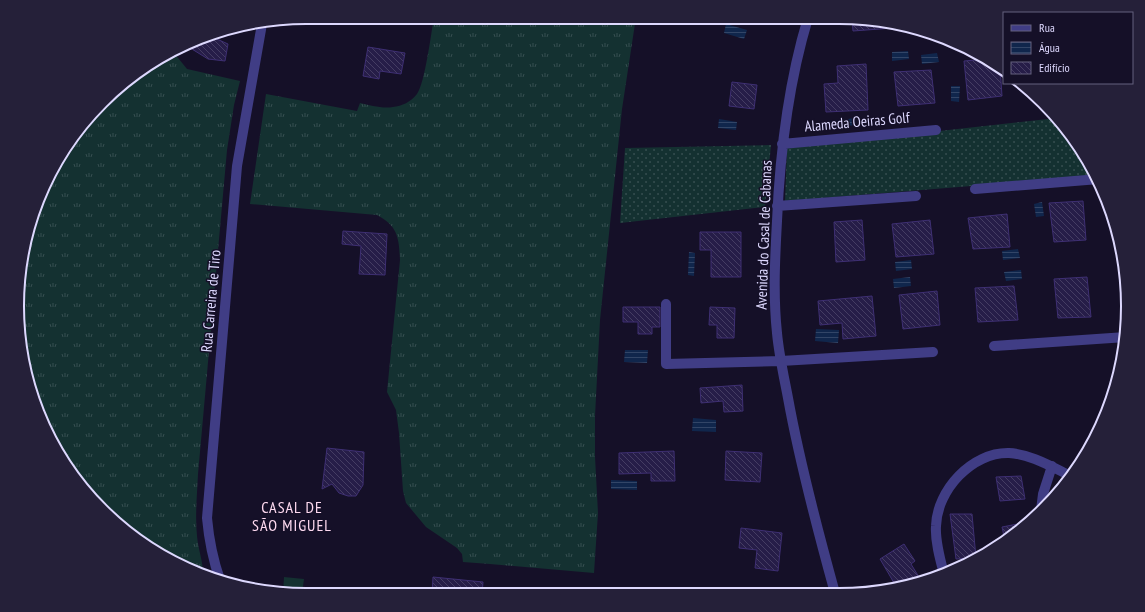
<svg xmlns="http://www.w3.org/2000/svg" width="1145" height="612" viewBox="0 0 1145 612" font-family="'PT Sans Narrow',sans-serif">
	<defs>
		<pattern id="grass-tufts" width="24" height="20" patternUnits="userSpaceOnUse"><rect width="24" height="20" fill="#143131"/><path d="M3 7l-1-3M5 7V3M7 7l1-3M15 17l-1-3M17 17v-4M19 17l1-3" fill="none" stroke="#364e50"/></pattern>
		<pattern id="garden-dots" width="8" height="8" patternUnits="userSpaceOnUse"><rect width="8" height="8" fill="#143131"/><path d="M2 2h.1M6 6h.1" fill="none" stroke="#364e50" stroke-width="1.8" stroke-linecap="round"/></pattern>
		<pattern id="water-rules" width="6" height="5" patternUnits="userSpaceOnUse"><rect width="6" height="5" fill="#10264c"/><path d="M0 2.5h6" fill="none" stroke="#324567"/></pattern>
		<pattern id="building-back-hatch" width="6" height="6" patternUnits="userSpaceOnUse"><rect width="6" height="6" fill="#261d48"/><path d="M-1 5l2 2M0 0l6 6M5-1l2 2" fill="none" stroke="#453d63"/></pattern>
	</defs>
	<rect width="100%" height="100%" fill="#151028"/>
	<!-- grass -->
	<path fill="url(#grass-tufts)" d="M434 17H636L622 109 600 320 595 416V457L598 513 594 573 490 564 463 562 462 554 457 548 426 527 406 503 403 491 399 433 396 410 387 392 400 260C399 238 398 226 377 215L250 204 266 94 357 111 360 103C370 105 382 109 393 107 402 106 411 102 417 94 425 83 431 34 434 17Z
		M174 53 187 69 240 81 234 105 227 150 198 474C197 495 195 516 197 536 198 549 203 561 203 573L162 556 89 497 39 417 18 325 27 231 66 146 130 77Z"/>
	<!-- garden -->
	<path fill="url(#garden-dots)" d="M1057 118 1068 130 1097 176 785 201 787 148Z
		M771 145 765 207 620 223 625 148Z"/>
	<!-- pitch -->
	<path fill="#143131" d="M284 577 304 579 302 594H283Z"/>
	<!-- water -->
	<path fill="url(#water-rules)" d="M726 24 747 30 744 39 724 33Z
		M908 51 909 59 892 61V52Z
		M937 53 939 62 922 64 921 55Z
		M951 86H960L959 102 951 101Z
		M855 118 856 125 828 128 827 122Z
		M719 119 737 122 736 130 718 128Z
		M1042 202 1044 216 1036 217 1034 204Z
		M1018 249 1020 258 1003 260 1002 251Z
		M689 252 695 253 694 276 688 275Z
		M911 260 912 269 896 271 895 262Z
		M1021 270 1022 279 1006 281 1004 272Z
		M910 277 911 286 894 288 893 279Z
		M816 329 839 330 838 343 815 341Z
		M625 350H648L647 363 624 362Z
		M693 418 716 420V432L692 431Z
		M611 480 637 481V490L611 489Z"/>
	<!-- building -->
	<path fill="url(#building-back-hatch)" stroke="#3e2f73" d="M852 18 894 24 893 28 853 31Z
		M208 35 228 44 225 61 208 59 187 46Z
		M368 47 405 53 401 74 380 71 379 79 363 76Z
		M987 59 1000 67 1002 96 968 100 964 61Z
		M866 64 868 110 826 112 824 84 838 83 837 66Z
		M931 70 935 103 898 106 894 72Z
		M732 82 757 85 754 109 729 106Z
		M1083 201 1086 240 1054 242 1049 203Z
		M1007 214 1010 247 973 249 968 218Z
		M862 220 865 260 836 262 834 222Z
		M930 220 934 254 896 257 892 224Z
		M343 231 387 234 385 275 359 274 361 246 342 244Z
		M700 232H741V277H711V250H700Z
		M1087 277 1091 317 1058 318 1054 279Z
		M1014 286 1018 320 978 322 975 288Z
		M937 291 940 325 903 329 899 295Z
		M872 296 876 336 843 339 842 323 820 325 818 301Z
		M623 307H660V327H652V334H638V322H623Z
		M710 307 735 308 734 338H717V325H709Z
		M742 385 743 411 724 412 723 401 701 403 700 388Z
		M327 448 364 452 363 485 356 496H348L339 493 332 484 322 489Z
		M674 451 675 481H651V473L619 474V453Z
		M726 451 762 453 760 482 725 480Z
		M1021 476 1025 499 1000 501 996 477Z
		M950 514H972L976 558 956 559Z
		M1028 522 1013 535 1005 541 1002 527Z
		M741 528 782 533 778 571 755 568 757 550 739 548Z
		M904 544 915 561 911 564 922 582 897 588 880 559Z
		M433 577 483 582 482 594H432Z"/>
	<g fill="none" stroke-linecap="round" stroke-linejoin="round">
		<!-- minor -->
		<path stroke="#403d85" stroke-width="10" d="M808 18C788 84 780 152 777 221 775 258 773 295 777 333 779 355 784 377 788 398 800 464 817 528 835 593
			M782 144 936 130
			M975 189 1099 179
			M777 206 916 196
			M1123 260 1127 303
			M666 304V364L781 361 933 352
			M994 346 1126 337
			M1041 510 1043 494 1052 466
			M944 574C940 559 935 541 936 526 937 490 972 452 1009 453 1030 454 1052 467 1071 476
			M220 580C213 560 209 540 207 518L237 166 262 24"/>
	</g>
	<g text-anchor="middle" stroke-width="3" stroke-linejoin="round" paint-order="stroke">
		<!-- street labels -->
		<g font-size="15" fill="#ddd8fe" stroke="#151028">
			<text transform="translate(857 122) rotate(-5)" y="5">Alameda Oeiras Golf</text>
			<text transform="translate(764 235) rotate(-88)" y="5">Avenida do Casal de Cabanas</text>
			<text transform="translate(211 301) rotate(-85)" y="5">Rua Carreira de Tiro</text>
		</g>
		<!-- neighbourhood labels -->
		<g font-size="16" letter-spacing="1" fill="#fedaf0" stroke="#151028">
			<text x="292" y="513">CASAL DE<tspan x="292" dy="18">SÃO MIGUEL</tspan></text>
		</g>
	</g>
	<!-- crop -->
	<path d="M0 0H1145V612H0ZM306 24H839A282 282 0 0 1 1121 306V306A282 282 0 0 1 839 588H306A282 282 0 0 1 24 306V306A282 282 0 0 1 306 24Z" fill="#252039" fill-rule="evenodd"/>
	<path fill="none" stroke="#ddd8fe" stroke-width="2" d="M306 24H839A282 282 0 0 1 1121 306V306A282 282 0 0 1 839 588H306A282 282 0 0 1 24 306V306A282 282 0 0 1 306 24Z"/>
	<!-- legend -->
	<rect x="1003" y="12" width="130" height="72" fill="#151028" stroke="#65607e"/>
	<rect x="1011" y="25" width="20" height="6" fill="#403d85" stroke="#65607e"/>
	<text x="1039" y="32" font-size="12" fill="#ddd8fe">Rua</text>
	<rect x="1011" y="42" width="20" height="12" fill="url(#water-rules)" stroke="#65607e"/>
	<text x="1039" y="52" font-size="12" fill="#ddd8fe">Água</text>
	<rect x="1011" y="62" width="20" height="12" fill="url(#building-back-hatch)" stroke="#65607e"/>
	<text x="1039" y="72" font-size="12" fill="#ddd8fe">Edifício</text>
</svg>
